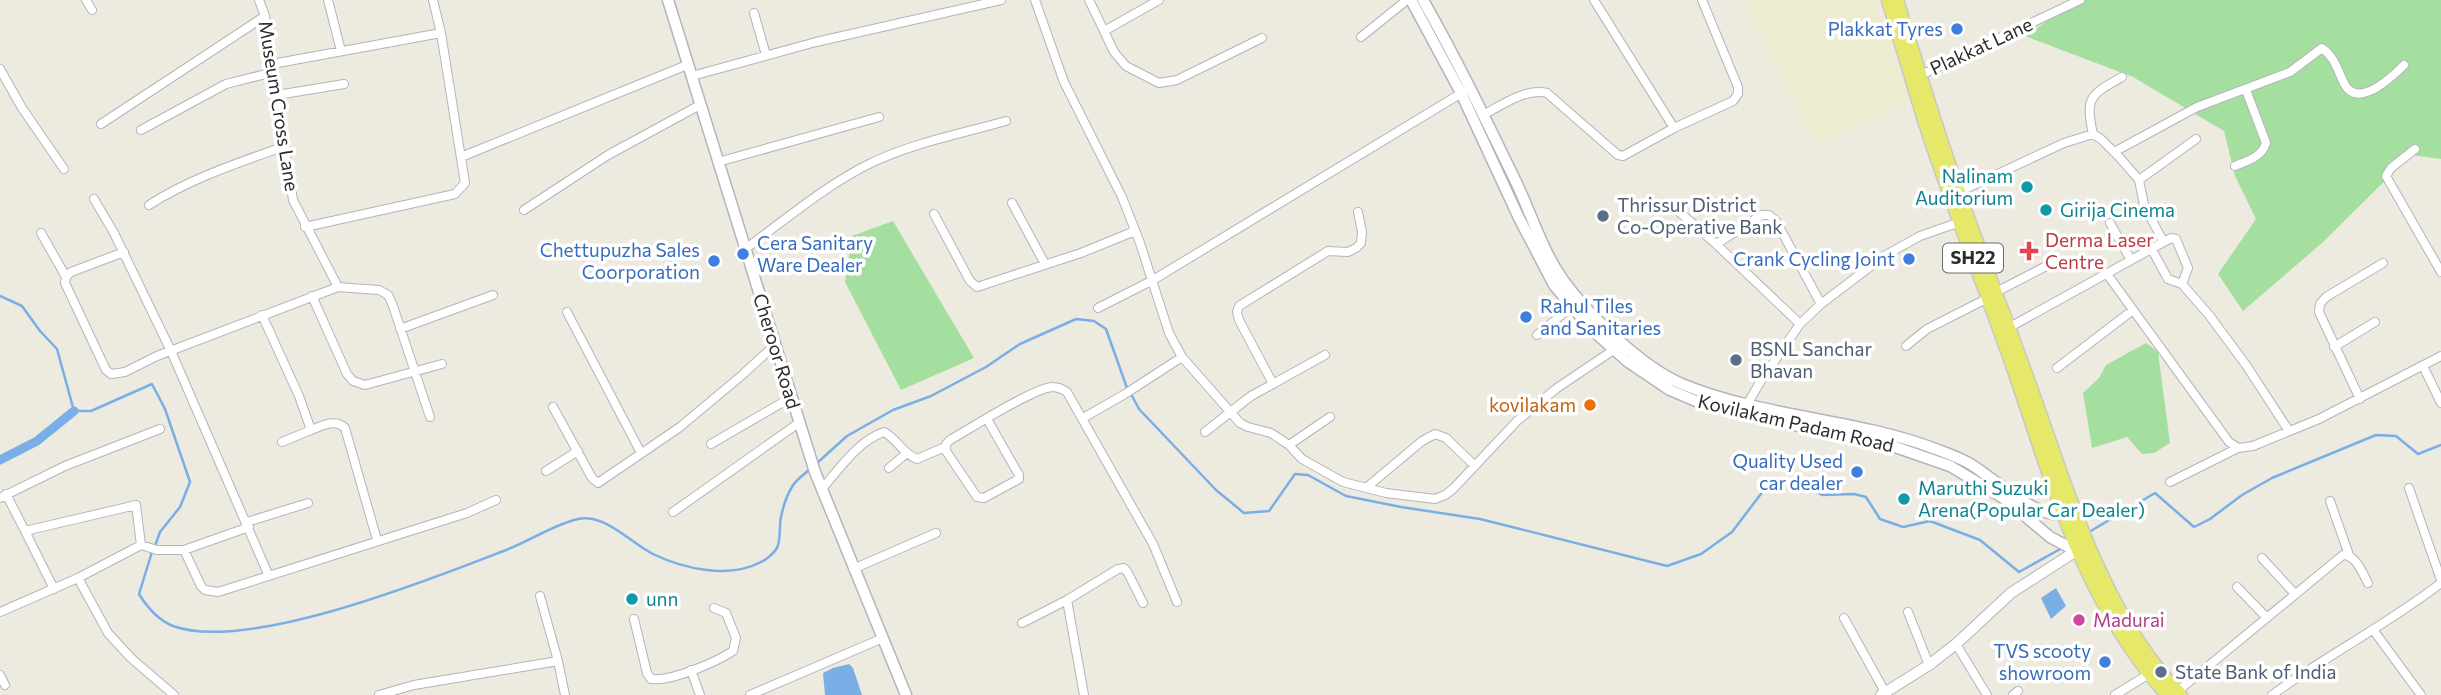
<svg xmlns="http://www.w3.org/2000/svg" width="2441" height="695" viewBox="0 0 2441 695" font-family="Commissioner,sans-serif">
	<rect width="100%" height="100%" fill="#edeae0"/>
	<!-- education -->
	<path fill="#edebd0" d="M1743 0H1875L1910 103 1815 145Z"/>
	<!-- medical -->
	<path fill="#f3e2de" d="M2033 236 2044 255 2025 265 2015 247Z"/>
	<!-- green -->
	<path fill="#a5dfa0" d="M2077 0H2441V159L2411 155 2322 243 2243 311 2218 274 2256 219 2235 176 2224 131 2133 77 2025 36Z
		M893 221 974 358 901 390 845 282 852 236Z
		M2146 343 2158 352 2170 443 2154 453 2142 454 2127 437 2092 448 2083 393 2099 378 2106 365Z"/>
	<!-- water -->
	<path fill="#7aaee7" d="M2056 588 2066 606 2051 619 2041 598Z
		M849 664 853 668 862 695H825L823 673 833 668Z"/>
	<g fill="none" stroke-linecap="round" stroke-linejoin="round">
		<!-- stream -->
		<path stroke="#7aaee7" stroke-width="2.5" d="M0 296 22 306 40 331 57 349 74 411H91L152 384 165 409 190 482 180 507 160 532 155 546
			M1131 394 1139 409 1216 490 1244 513 1269 511 1295 474 1308 475 1346 496 1401 507 1480 519 1667 566 1701 554 1732 532 1773 478 1798 483 1822 495 1854 494 1866 497 1880 519 1903 527 1930 521 1980 540 2019 572 2062 548
			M816 464 847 436 893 410 931 396 986 367 1020 344 1076 319 1094 321 1106 329 1127 388
			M2089 532 2155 493 2194 527 2210 519 2242 495 2272 478 2376 435 2396 436 2418 454 2441 445
			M152 552 139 594C147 607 158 620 173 626 247 653 431 579 506 550 529 541 550 527 574 520 602 510 629 542 653 554 684 569 729 579 761 562 766 560 774 553 777 548 781 540 779 526 781 517 783 507 787 495 792 487 795 480 805 474 811 468"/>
		<!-- canal -->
		<path stroke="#7aaee7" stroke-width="9" d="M0 460 37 441 74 411"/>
		<!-- minor casing -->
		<g stroke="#b4b3be" stroke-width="10">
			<path id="minor" d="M86 0 92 10
				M259 0 265 16 293 200 338 287
				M328 0 341 51
				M433 0 441 33
				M1035 0 1064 82 1122 197 1140 243 1169 333 1182 357 1240 423 1248 427 1271 433 1289 445 1302 459 1343 482 1386 493 1435 499 1445 495 1453 489 1517 421 1557 388 1618 347
				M1089 0 1104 31 1159 0
				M754 13 766 55
				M1104 31 1114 52 1126 66 1159 83 1177 80 1262 38
				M1361 37 1407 0
				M272 64 441 33 465 183 455 194 305 227
				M0 69 22 108 64 169
				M1921 75 2080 0
				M692 76 816 42 1001 0
				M277 95 344 84
				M1483 115C1502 105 1525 88 1547 93L1618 155 1623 156 1674 128 1594 0
				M101 124 265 16
				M1674 128 1733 101 1738 94V87L1702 0
				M141 130 226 84 274 72
				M2093 134C2085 97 2090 95 2122 77
				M2415 149 2391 168 2386 176 2441 272
				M2114 152 2197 107 2290 72 2322 48C2335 57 2338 72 2345 85 2359 109 2393 76 2404 65
				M461 157 687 65
				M718 162 879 117
				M2235 166C2247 161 2262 157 2266 143L2246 90
				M2139 180 2196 139
				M1959 192 2064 143 2093 134 2101 139 2120 158 2139 180 2144 205 2163 241
				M94 199 114 233 171 351 268 574
				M1012 203 1045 264
				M149 205C191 178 238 163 285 146
				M524 210 608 155 700 105
				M1677 210 1716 244
				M934 214 970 281 977 287 1081 253 1135 231
				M2110 223 2131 260
				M41 233 66 277
				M2151 248 2168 279 2182 284 2209 315 2246 365 2289 431
				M745 249C785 220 825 186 869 164 912 143 960 134 1006 121
				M124 252 71 272 66 277 65 283 106 370 111 374 125 372 157 356 338 287 379 290 388 295 392 303 430 417
				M2107 274 2229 442 2238 448 2253 446 2319 419 2441 356
				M1996 292 2058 260
				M312 296 347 374 353 381 365 385 442 364
				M1098 308 1153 280 1465 91
				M567 312 641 453
				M262 315 299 396 311 430 282 442
				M1800 324 1716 244 1762 215H1769L1776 221 1821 304
				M2010 327 2171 238 2176 239 2188 268 2182 284
				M400 329 493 295
				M1537 335 1571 307
				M1906 346 1927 329 1988 298
				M2334 347 2375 322
				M2423 366 2441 403
				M2057 368 2133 310
				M1273 384 1325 355
				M2360 399 2319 312 2320 304 2326 297 2383 263
				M553 407 592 478 598 483 680 427 741 376 775 345
				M1745 408 1762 379 1800 324 1821 304 1884 256 1920 236 1963 221
				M1083 418 1125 394 1182 357
				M987 419 1019 475V479L984 498 977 497 946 451V444L950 440C971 428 1032 389 1052 387 1059 387 1062 389 1067 392L1153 544 1177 602
				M311 430C322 426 335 418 345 428L377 540
				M1205 432 1251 396 1273 384 1239 320 1237 312 1239 306 1328 251 1348 252 1356 248 1361 243 1362 232 1358 212
				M711 444 792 397
				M1289 445 1330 417
				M889 468 907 453
				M546 471 578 451
				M2170 482 2238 448
				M1366 488 1422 441 1435 434 1446 438 1475 466
				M2409 488 2441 580
				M822 489C839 469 859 440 884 432 897 439 903 454 917 459L945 447
				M6 494 25 531
				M0 498 65 466 160 429
				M2330 501 2349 555
				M673 512 800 422
				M247 522 308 503
				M184 550 249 527
				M2262 558 2295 594
				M853 569 936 533
				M78 578 108 633 131 658 174 695
				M2237 587 2267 618
				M54 589 25 531 136 505 141 545
				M540 596 558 661
				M0 612 78 578 141 545 157 550H184L201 586 205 590 218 592 467 513 496 500
				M1908 612 1929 665
				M1844 618 1885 692
				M634 619 647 673 651 679C671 682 716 662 733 651L736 638 726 613 714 608
				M1022 623 1067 600
				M2374 631 2421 695
				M1956 644 1987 695
				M691 670 700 695
				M0 675 5 685
				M2178 691 2343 555C2356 555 2362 572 2368 583
				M379 695 414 685 558 661 565 695
				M750 695 883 638
				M1084 695 1067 600 1118 569 1124 568 1128 573 1143 603
				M2013 695 2018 691
				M2115 695 2149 674
				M2272 695C2327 655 2387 625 2441 583"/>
		</g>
		<!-- tertiary casing -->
		<g stroke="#b4b3be" stroke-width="12">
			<path id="tertiary" d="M1881 695 1929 665 1956 644 2011 593 2076 551"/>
		</g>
		<!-- secondary casing -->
		<g stroke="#b4b3be" stroke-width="13">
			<path id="secondary" d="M668 0 815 472 906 695
				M1411 0 1461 93 1519 218 1554 285 1592 330 1627 361 1670 390 1696 401 1777 422 1878 441 1950 466 2005 499 2050 537 2076 551 2083 548
				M1423 0C1457 60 1487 122 1517 184 1532 216 1543 252 1563 280 1588 315 1642 367 1682 384 1762 417 1852 418 1933 448 1946 453 1961 458 1972 465 1996 480 2040 523 2068 513"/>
		</g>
		<!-- primary casing -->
		<g stroke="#c8c8c8" stroke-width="15">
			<path id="primary" d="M1888 0C1900 39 1911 78 1923 117 1949 199 1982 280 2011 362 2052 480 2081 599 2167 695
				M1897 0C1917 64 1936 129 1959 192 1980 254 2005 315 2027 377 2067 485 2099 610 2181 695"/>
		</g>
		<!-- minor -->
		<use href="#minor" stroke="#fff" stroke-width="8"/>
		<!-- tertiary -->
		<use href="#tertiary" stroke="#fff" stroke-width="10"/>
		<!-- secondary -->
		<use href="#secondary" stroke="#fff" stroke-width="10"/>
		<!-- primary -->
		<use href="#primary" stroke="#e5e869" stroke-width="12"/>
	</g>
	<!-- markers -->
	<g fill="#3f7fe0" stroke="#fff" stroke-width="2.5">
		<circle cx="1957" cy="29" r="7"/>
		<circle cx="743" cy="254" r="7"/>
		<circle cx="1909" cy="259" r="7"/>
		<circle cx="714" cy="261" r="7"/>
		<circle cx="1526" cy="317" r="7"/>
		<circle cx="1857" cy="472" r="7"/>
		<circle cx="2105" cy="662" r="7"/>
	</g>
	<g fill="#0f9aa8" stroke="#fff" stroke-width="2.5">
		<circle cx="2027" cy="187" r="7"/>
		<circle cx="2046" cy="210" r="7"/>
		<circle cx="1904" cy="499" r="7"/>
		<circle cx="632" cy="599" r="7"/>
	</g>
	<g fill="#5c6f8a" stroke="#fff" stroke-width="2.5">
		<circle cx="1603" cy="216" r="7"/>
		<circle cx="1736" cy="360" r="7"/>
		<circle cx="2161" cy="672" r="7"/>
	</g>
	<path fill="#e0444e" stroke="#fff" stroke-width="2.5" d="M2025.5 240.5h7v7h7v7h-7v7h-7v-7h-7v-7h7z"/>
	<circle fill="#e8710a" stroke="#fff" stroke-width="2.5" cx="1590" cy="405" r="7"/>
	<circle fill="#d1479c" stroke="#fff" stroke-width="2.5" cx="2079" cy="620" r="7"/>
	<g text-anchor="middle" stroke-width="7" stroke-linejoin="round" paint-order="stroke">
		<!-- shield labels -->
		<rect fill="#fff" stroke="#6b6b6b" stroke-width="2" x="1943" y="243.5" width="60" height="29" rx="5"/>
		<g font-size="18" font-weight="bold" fill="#2c2c2c">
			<text x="1973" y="264">SH22</text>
		</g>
		<!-- shop labels -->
		<g font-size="19" fill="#366cbe" stroke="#fff" text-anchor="end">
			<text x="1943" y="36">Plakkat Tyres</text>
			<text x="757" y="250" text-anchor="start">Cera Sanitary<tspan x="757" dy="22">Ware Dealer</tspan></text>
			<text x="700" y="257">Chettupuzha Sales<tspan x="700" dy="22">Coorporation</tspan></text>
			<text x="1895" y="266">Crank Cycling Joint</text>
			<text x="1540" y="313" text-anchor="start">Rahul Tiles<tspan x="1540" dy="22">and Sanitaries</tspan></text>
			<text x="1843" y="468">Quality Used<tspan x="1843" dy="22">car dealer</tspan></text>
			<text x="2091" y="658">TVS scooty<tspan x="2091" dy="22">showroom</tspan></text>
		</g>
		<!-- street labels -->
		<g font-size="19" fill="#2c2c2c" stroke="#fff">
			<text transform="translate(1981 46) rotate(-25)" y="7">Plakkat Lane</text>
			<text transform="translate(279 106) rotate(81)" y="7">Museum Cross Lane</text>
			<text transform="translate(777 351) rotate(73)" y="7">Cheroor Road</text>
			<text transform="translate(1796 423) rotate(13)" y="7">Kovilakam Padam Road</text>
		</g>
		<!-- culture labels -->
		<g font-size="19" fill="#0d838f" stroke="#fff" text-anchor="start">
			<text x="2013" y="183" text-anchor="end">Nalinam<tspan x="2013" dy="22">Auditorium</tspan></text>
			<text x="2060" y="217">Girija Cinema</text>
			<text x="1918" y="495">Maruthi Suzuki<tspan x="1918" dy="22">Arena(Popular Car Dealer)</tspan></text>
			<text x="646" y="606">unn</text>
		</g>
		<!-- service labels -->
		<g font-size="19" fill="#4e5e75" stroke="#fff" text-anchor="start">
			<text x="1617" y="212">Thrissur District<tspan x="1617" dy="22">Co-Operative Bank</tspan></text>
			<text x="1750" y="356">BSNL Sanchar<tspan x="1750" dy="22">Bhavan</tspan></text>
			<text x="2175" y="679">State Bank of India</text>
		</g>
		<!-- health labels -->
		<g font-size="19" fill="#be3a42" stroke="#fff" text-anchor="start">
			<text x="2045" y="247">Derma Laser<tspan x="2045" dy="22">Centre</tspan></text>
		</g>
		<!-- food labels -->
		<g font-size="19" fill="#c56008" stroke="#fff" text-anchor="end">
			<text x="1576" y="412">kovilakam</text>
		</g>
		<!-- hotel labels -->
		<g font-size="19" fill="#b23c85" stroke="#fff" text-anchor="start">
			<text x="2093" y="627">Madurai</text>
		</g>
	</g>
</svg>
